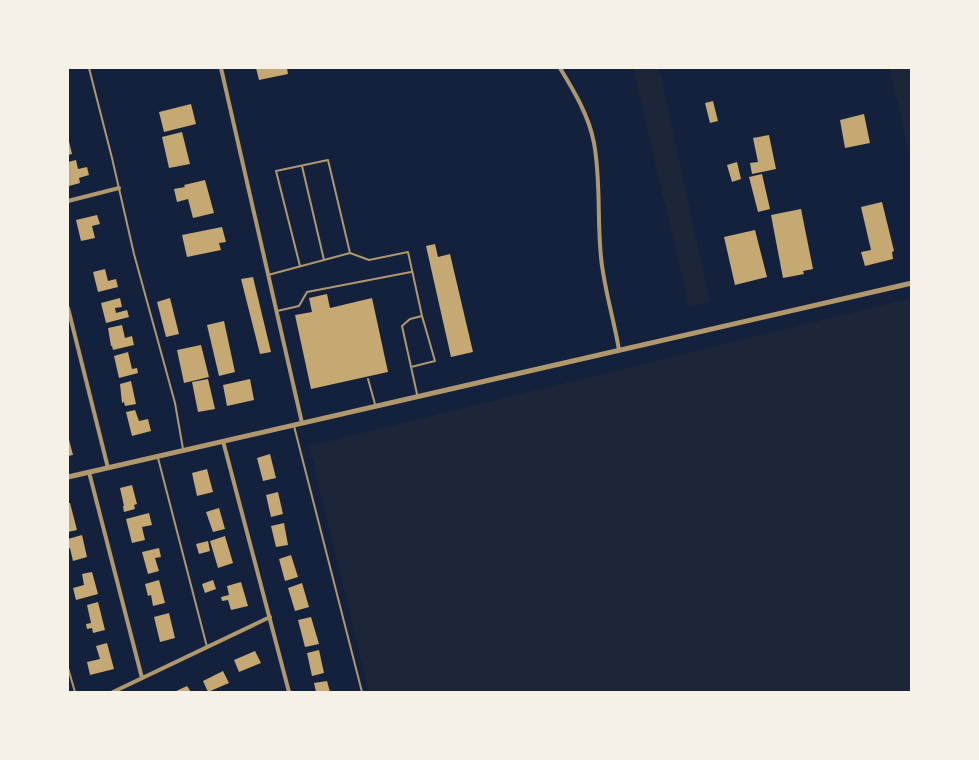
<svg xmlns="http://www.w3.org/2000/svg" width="979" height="760" viewBox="0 0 979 760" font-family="Raleway,sans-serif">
	<rect width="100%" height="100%" fill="#14213d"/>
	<!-- green -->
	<path fill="#1d2539" d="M633 68H657L661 76 710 302 689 307Z
		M889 68H911V160Z
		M911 298V692H369L309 446Z"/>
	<!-- building -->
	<path fill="#c6a872" d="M256 68H287L288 74 259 80Z
		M713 101 718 121 710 123 705 103Z
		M191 104 196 124 164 132 159 112Z
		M864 114 870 143 845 148 840 120Z
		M182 132 190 164 169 168 162 137Z
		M769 135 776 169 752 174 750 163 758 162 753 138Z
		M68 137 72 154 68 155Z
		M76 160 78 169 87 167 89 175 79 178 80 183 69 186 68 162Z
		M737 162 741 179 732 182 727 165Z
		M762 174 770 209 758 212 749 177Z
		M205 180 214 213 193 218 188 199 177 202 174 189 185 187 184 185Z
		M882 202 894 251 892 252 893 259 865 266 861 252 871 250 861 207Z
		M801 209 813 269 803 271 804 274 783 278 771 215Z
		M97 215 100 224 92 226 95 238 81 241 76 220Z
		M222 227 226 242 219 243 221 250 187 257 182 235Z
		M755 230 767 277 735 285 724 237Z
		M435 244 438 257 450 254 473 352 451 357 426 246Z
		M105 269 108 281 116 279 118 287 98 292 93 272Z
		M253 277 271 352 260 354 241 279Z
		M327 294 330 308 372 298 388 372 311 389 295 315 312 312 309 298Z
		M120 298 122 307 115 308 116 313 127 310 129 317 106 323 101 303Z
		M170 298 179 334 166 337 157 302Z
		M224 321 235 372 219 376 207 325Z
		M122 325 125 338 132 336 134 345 113 350 112 346H111L108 328Z
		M201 345 209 377 184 383 177 350Z
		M128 352 132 369 137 368 138 373 119 378 114 356Z
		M208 379 215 409 198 412 192 382Z
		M250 379 254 400 227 406 223 385Z
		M131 381 136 404 125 406 124 402 122 403 120 384Z
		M135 410 139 421 148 419 151 431 132 436 126 412Z
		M68 436 73 455 68 456Z
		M270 454 276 478 263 481 257 458Z
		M207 469 213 492 197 496 192 473Z
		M132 485 137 504 134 505 135 509 124 512 123 506H124L120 488Z
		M278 492 283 514 271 517 266 495Z
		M68 503H70L77 530 68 532Z
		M219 508 225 529 213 532 206 512Z
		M149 513 152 525 142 527 145 540 132 543 126 519Z
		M284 523 288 545 276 547 271 526Z
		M82 535 87 557 73 561 70 548 68 549V539Z
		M225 536 233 563 218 568 210 541Z
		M208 541 210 551 199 554 196 544Z
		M159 548 161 557 155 558 159 571 148 574 142 552Z
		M291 555 298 577 285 581 279 559Z
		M92 572 98 594 76 600 73 588 84 585 82 574Z
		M159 580 165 603 153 606 151 595 148 596 145 584Z
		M213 580 216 589 205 593 202 584Z
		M241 582 248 606 231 610 228 600 222 601 221 597 229 595 227 586Z
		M302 583 309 607 295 611 288 588Z
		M98 602 105 630 93 633 92 628 87 629 86 624 91 623 87 605Z
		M169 613 175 638 160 642 154 617Z
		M311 617 319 644 305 647 298 620Z
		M107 643 114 669 90 675 87 662 100 659 96 646Z
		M319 650 324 673 312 676 307 653Z
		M255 651 261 663 239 672 234 660Z
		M223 671 229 683 208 692 203 681Z
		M327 681 330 692H316L314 683Z
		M187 686 191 692H174Z"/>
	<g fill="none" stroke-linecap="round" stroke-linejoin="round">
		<!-- service -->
		<path stroke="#b1986c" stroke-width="2" d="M89 68 112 158 134 254 175 403 183 449
			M302 166 324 260
			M300 266 276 171 328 160 350 253
			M268 275 350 253 369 260 408 252 422 316
			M277 311 299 306 307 292 411 272
			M411 367 435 361 422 316 410 319 402 326 417 394
			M368 379 375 404
			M294 426 362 692
			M158 458 207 647
			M68 668 75 692"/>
		<!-- minor -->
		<path stroke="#b1986c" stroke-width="4" d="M221 68 302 423
			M560 68C574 91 589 116 594 143 601 181 597 219 601 257 604 289 614 319 619 350
			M68 201 119 188
			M68 308 108 468
			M223 441 289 692
			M89 472 142 678
			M113 692 270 617"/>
		<!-- tertiary -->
		<path stroke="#b1986c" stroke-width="5" d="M68 477 912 283"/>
	</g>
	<!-- border -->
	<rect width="979" height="760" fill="none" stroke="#f6f1e7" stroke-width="138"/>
</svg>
